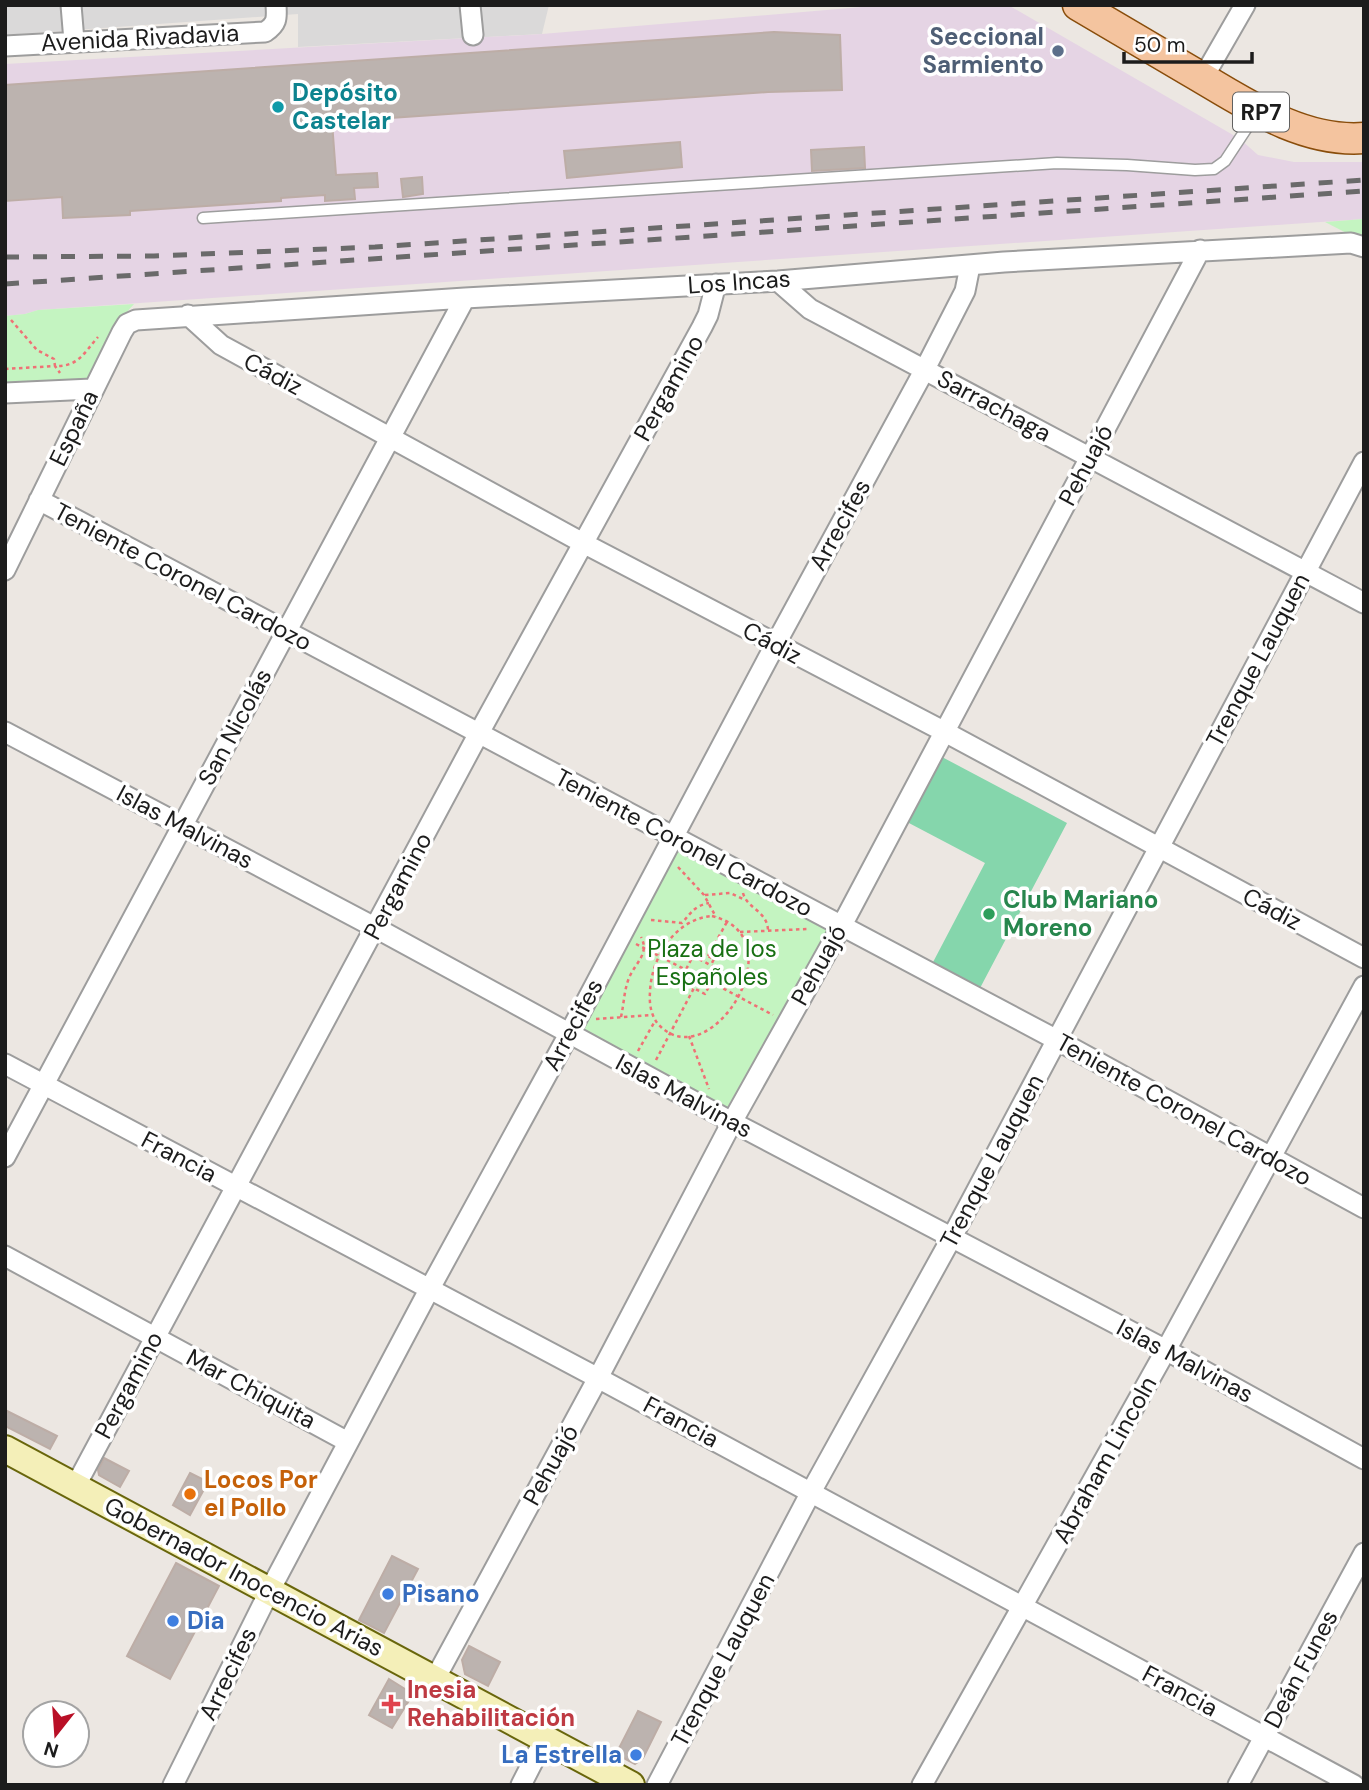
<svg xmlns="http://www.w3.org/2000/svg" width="1369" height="1790" viewBox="0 0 1369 1790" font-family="'DM Sans',sans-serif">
	<rect width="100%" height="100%" fill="#ece7e2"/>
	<!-- residential -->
	<path fill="#dad9d9" d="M5 5H549L542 34 298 47V14L5 35Z"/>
	<!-- industrial -->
	<path fill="#e5d4e4" d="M885 5H1008L1240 139 1258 155 1294 162H1364V219L38 310 25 314 5 316V64L542 34Z"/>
	<!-- park -->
	<path fill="#c4f4c1" d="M1364 219V242L1325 222Z
		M134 304 119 321 86 381 5 384V316L25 314 38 310Z
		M677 847 829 928 727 1108 582 1030Z"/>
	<!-- pitch -->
	<path fill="#85d6ac" d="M942 757 1067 823 979 990 931 966 985 863 907 822Z"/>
	<!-- building -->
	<path fill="#bcb3af" stroke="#bdada6" stroke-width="2" d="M774 32 840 35 842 90 768 92 332 122 336 175 377 173 378 187 354 188 355 199 325 201V195L281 198V201L130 211V215L63 218 62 197 5 201V85Z
		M680 142 682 167 567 178 564 151Z
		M864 147 865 168 812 171 811 150Z
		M422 177 423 194 403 197 401 179Z
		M5 1410 57 1436 50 1449 5 1426Z
		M104 1458 129 1471 120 1487 99 1475 98 1470Z
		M190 1473 208 1482 190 1515 173 1505Z
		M392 1556 418 1569 384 1633 359 1620Z
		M176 1563 219 1586 170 1679 127 1656Z
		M469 1646 500 1662 488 1686 465 1674 462 1660Z
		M389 1679 413 1694 392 1728 369 1715Z
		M638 1711 661 1722 643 1758 635 1764 616 1754Z"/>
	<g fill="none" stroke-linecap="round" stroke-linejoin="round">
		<!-- lane casing -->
		<g stroke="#9d9d9d" stroke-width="13">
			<path id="lane" d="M203 218 1057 163 1127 165 1195 170 1214 169 1225 161 1256 114"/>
		</g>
		<!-- street casing -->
		<g stroke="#9d9d9d" stroke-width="23">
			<path id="street" d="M71 5 74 41
				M470 5 473 35
				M5 46 265 32C277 24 277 19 276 5
				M1203 78 1245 5
				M778 281 810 309 1364 603
				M188 315 221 345 583 543 945 732 1364 958
				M5 393 92 389
				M39 500 1057 1040 1364 1208
				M5 570 122 332 127 324 136 320 465 298 778 281 1004 262 1351 243 1364 247
				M5 732 376 928 732 1122 1166 1350 1364 1459
				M5 1064 598 1378 1354 1785
				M5 1157 465 298
				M5 1256 348 1442
				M75 1487 479 733 702 327 708 315 716 284
				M435 1679 598 1378 732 1122 841 927 1200 250
				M173 1785 270 1590 429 1290 569 1034 775 645 925 369 965 291 970 266
				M521 1785 544 1740
				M657 1785 811 1492 952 1237 1364 462
				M922 1785 1166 1350 1364 986
				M1238 1785 1364 1553"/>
		</g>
		<!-- secondary casing -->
		<g stroke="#69660c" stroke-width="30">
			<path id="secondary" d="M5 1449 631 1785"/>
		</g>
		<!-- primary casing -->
		<g stroke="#894d0b" stroke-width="33">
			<path id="primary" d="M1078 5C1115 27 1152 49 1190 71 1242 101 1300 143 1364 138"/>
		</g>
		<!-- path -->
		<path stroke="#ef7175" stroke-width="2.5" stroke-dasharray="3.5 3.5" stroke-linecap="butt" d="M11 320 37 350 54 359 55 366C78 367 84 353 98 337
			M5 369 55 366 60 373
			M678 867 704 895 716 917
			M743 893C747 909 768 911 768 931
			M705 895 730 893 743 899
			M712 916C798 937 712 1075 661 1027 651 1018 649 1004 650 992 651 958 675 919 712 916Z
			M651 920 682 923C691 913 694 906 709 903
			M740 932 807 929
			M636 944 686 970
			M693 956 718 969 705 994 680 981Z
			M708 956 728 920
			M699 959 702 953 714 959 711 965
			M711 982 773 1015
			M621 1017C624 1004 624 990 629 978 635 963 650 954 641 937
			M596 1019 652 1015
			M689 1036 709 1089
			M638 1051 655 1021
			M656 1060 694 988"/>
		<!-- lane -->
		<use href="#lane" stroke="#fff" stroke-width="10"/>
		<!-- street -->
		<use href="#street" stroke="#fff" stroke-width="19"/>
		<!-- secondary -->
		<use href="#secondary" stroke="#f4efb8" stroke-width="26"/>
		<!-- primary -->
		<use href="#primary" stroke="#f4c49f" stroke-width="30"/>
		<!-- rail -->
		<path stroke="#6a6a6a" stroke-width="5" stroke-dasharray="14 14" stroke-linecap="butt" d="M5 257 154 256 375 247 1364 180
			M5 284 1364 191"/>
	</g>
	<!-- markers -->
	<circle fill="#5c6f8a" stroke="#fff" stroke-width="2.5" cx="1058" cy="51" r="7"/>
	<circle fill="#0f9aa8" stroke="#fff" stroke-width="2.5" cx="278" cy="107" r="7"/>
	<circle fill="#2e9e5b" stroke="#fff" stroke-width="2.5" cx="989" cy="914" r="7"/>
	<circle fill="#e8710a" stroke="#fff" stroke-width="2.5" cx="190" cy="1494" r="7"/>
	<g fill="#3f7fe0" stroke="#fff" stroke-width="2.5">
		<circle cx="388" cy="1594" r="7"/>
		<circle cx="173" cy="1621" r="7"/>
		<circle cx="636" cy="1755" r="7"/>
	</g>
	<path fill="#e0444e" stroke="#fff" stroke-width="2.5" d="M387.5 1693.5h7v7h7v7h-7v7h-7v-7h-7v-7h7z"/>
	<g text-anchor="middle" stroke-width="7" stroke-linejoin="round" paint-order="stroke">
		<!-- shield labels -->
		<rect fill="#fff" stroke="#606060" stroke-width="2" x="1233" y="92.5" width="56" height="39" rx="5"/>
		<g font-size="23" font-weight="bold" fill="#1c1c1c">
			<text x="1261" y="120">RP7</text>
		</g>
		<!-- service labels -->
		<g font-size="24" font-weight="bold" fill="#4e5e75" stroke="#fff" text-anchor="end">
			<text x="1044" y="45">Seccional<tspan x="1044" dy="28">Sarmiento</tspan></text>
		</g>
		<!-- street labels -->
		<g font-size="24" fill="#1c1c1c" stroke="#fff">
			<text transform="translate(140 38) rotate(-3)" y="8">Avenida Rivadavia</text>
			<text transform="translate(739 282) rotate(-4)" y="8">Los Incas</text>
			<text transform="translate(273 374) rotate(28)" y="8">Cádiz</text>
			<text transform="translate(669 388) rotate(-61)" y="8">Pergamino</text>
			<text transform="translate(994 406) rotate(28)" y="8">Sarrachaga</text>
			<text transform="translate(74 428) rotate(-64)" y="8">España</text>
			<text transform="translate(1086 465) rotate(-62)" y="8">Pehuajó</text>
			<text transform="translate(840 525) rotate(-61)" y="8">Arrecifes</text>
			<text transform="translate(183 577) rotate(28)" y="8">Teniente Coronel Cardozo</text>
			<text transform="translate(772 643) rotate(28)" y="8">Cádiz</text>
			<text transform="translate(1258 660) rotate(-62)" y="8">Trenque Lauquen</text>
			<text transform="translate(235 727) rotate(-62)" y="8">San Nicolás</text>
			<text transform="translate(185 827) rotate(28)" y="8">Islas Malvinas</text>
			<text transform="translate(684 843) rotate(28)" y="8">Teniente Coronel Cardozo</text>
			<text transform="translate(398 886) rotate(-62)" y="8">Pergamino</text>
			<text transform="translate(1272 909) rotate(28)" y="8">Cádiz</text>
			<text transform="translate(819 965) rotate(-61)" y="8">Pehuajó</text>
			<text transform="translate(573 1025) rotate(-62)" y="8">Arrecifes</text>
			<text transform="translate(684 1096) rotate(28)" y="8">Islas Malvinas</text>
			<text transform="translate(1184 1110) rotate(29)" y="8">Teniente Coronel Cardozo</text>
			<text transform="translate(179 1157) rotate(28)" y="8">Francia</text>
			<text transform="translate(992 1161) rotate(-62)" y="8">Trenque Lauquen</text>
			<text transform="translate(1185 1361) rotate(28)" y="8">Islas Malvinas</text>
			<text transform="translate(129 1385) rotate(-62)" y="8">Pergamino</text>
			<text transform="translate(251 1389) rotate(28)" y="8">Mar Chiquita</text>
			<text transform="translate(681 1422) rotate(28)" y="8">Francia</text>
			<text transform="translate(1105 1460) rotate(-61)" y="8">Abraham Lincoln</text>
			<text transform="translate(551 1465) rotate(-61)" y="8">Pehuajó</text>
			<text transform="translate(244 1577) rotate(28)" y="8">Gobernador Inocencio Arias</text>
			<text transform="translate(723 1660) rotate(-62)" y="8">Trenque Lauquen</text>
			<text transform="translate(1301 1669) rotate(-62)" y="8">Deán Funes</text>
			<text transform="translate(228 1674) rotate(-64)" y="8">Arrecifes</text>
			<text transform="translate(1180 1691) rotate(28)" y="8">Francia</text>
		</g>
		<!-- culture labels -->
		<g font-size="24" font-weight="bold" fill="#0d838f" stroke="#fff" text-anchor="start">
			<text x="292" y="101">Depósito<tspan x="292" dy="28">Castelar</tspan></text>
		</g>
		<!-- leisure labels -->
		<g font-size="24" font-weight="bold" fill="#27864d" stroke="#fff" text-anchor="start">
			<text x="1003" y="908">Club Mariano<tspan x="1003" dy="28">Moreno</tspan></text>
		</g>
		<!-- park labels -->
		<g font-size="24" fill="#187013" stroke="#fff">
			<text x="712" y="957">Plaza de los<tspan x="712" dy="28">Españoles</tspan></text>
		</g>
		<!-- food labels -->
		<g font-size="24" font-weight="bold" fill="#c56008" stroke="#fff" text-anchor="start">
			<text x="204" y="1488">Locos Por<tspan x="204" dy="28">el Pollo</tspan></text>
		</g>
		<!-- shop labels -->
		<g font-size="24" font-weight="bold" fill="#366cbe" stroke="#fff" text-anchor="start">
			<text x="402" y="1602">Pisano</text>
			<text x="187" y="1629">Dia</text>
			<text x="622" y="1763" text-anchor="end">La Estrella</text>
		</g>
		<!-- health labels -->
		<g font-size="24" font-weight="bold" fill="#be3a42" stroke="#fff" text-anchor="start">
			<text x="407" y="1698">Inesia<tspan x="407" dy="28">Rehabilitación</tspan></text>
		</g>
	</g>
	<!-- border -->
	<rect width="1369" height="1790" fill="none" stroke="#1c1c1c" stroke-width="14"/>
	<!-- north arrow -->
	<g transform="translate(56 1734) rotate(197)"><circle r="33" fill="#ffffff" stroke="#a4a4a4" stroke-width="2"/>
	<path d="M0-5L12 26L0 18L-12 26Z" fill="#b90f26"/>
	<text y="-10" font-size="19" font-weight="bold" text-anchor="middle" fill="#1c1c1c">N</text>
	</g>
	<!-- scale -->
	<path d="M1124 52v10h128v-10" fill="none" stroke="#1c1c1c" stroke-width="3.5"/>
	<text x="1134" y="52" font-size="21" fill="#1c1c1c" stroke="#ffffff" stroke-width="5" paint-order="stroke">50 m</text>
</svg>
